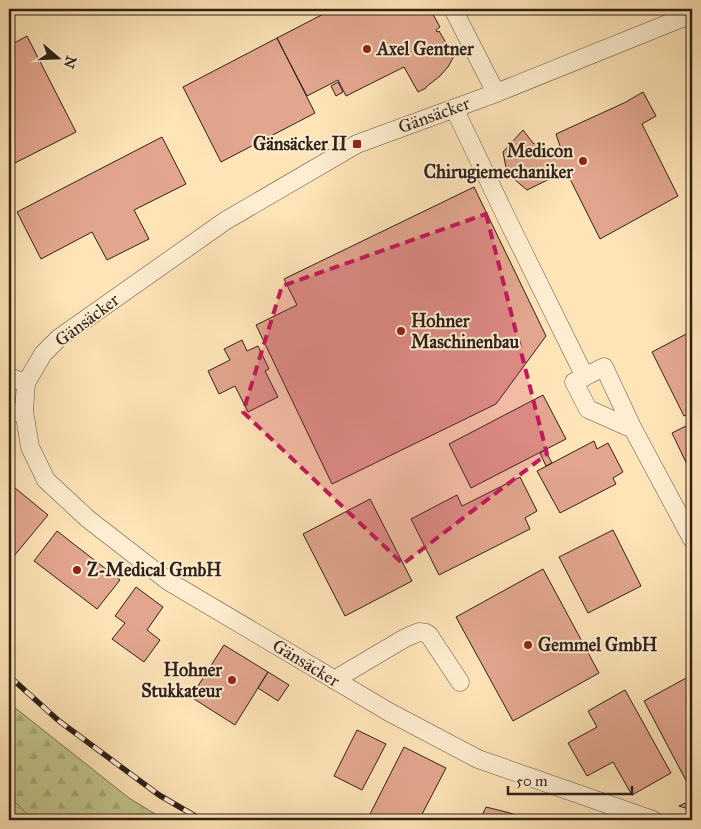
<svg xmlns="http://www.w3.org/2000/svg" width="701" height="829" viewBox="0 0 701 829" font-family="'IM FELL Great Primer',serif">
	<defs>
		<pattern id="grass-dots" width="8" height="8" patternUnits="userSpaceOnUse" patternTransform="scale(1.25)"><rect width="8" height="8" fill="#c2c48d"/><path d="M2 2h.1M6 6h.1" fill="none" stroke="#a7a879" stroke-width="1.8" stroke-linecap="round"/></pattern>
		<pattern id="forest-firs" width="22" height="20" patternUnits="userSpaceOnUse" patternTransform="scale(1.25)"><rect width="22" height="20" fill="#c2c48d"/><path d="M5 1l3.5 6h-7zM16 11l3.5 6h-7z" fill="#a7a879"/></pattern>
	</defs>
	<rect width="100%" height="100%" fill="#fee4b7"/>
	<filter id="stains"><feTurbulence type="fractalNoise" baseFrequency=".004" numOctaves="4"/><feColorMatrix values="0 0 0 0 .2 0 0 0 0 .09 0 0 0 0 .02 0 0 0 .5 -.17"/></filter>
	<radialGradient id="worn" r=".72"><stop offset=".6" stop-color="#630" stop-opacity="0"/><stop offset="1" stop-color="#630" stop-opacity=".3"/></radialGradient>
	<!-- grass -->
	<path fill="url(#grass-dots)" stroke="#787254" d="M9 796 33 820H9Z"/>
	<!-- forest -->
	<path fill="url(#forest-firs)" stroke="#787254" d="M9 703 129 798 165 820H33L9 796Z"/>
	<!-- building -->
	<path fill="#e2a68e" stroke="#2f211b" d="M333 9H430L440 27 436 30 437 32 439 31 446 43H448L454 56 448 67 440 76 426 87V88L418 92 404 67 346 96 338 80 307 96 277 38Z
		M27 36 76 132 9 166V46Z
		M277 38 315 113 221 162 183 87Z
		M338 82 343 92 336 96 331 86Z
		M643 92 656 116 642 124 678 196 600 239 566 171 527 190 507 173 503 152 523 130 533 143 550 151 560 146 556 134 626 102Z
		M162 137 186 184 134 210 149 239 107 260 92 232 41 259 17 212Z
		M474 187 546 336 496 404 332 484 256 325 297 305 284 279Z
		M692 331V412L684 416 652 352Z
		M242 340 247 351 258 346 269 369 265 371 278 397 248 412 235 386 219 394 208 371 230 360 224 349Z
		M543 395 566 439 471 488 449 444Z
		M692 423V475L672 433Z
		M594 441 597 449 608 443 623 472 613 478 616 484 560 513 537 471Z
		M545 450 552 463 546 466 540 453Z
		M520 477 537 511 525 518 530 529 439 575 411 519 457 495 462 506Z
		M9 483 48 515 9 562Z
		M370 499 412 581 345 616 303 534Z
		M613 530 641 586 588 613 559 557Z
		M57 531 120 580 97 609 34 561Z
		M543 569 599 673 513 721 456 617Z
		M136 587 163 607 147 630 160 640 144 662 112 639 125 623 115 616Z
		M224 645 268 672 235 725 191 697Z
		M268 672 289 685 278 701 258 688Z
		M688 677 692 684V787L690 788 644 701Z
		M625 690 671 773 632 795 613 762 587 776 568 743 597 727 588 711Z
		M357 730 386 744 362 790 334 776Z
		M404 747 446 768 419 820H367Z
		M692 800V810L679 806Z
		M486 807 510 813 532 820H480Z"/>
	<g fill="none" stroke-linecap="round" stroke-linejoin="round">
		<!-- minor casing -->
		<g stroke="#635242" stroke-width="19">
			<path id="minor" d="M453 9 496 93
				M454 108 509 223 585 377
				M9 377 26 383
				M9 413 24 411
				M633 429 588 409 574 382 604 367 633 429 692 539
				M334 680 405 638 419 632 426 633 429 635 460 682
				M653 820 478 759 389 712 168 581 88 519 46 480 30 447 24 411 26 383 43 354 59 338 225 221 357 144 496 93 692 14"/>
		</g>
		<!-- minor -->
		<use href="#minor" stroke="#feedd0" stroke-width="18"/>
		<!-- rail casing -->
		<g stroke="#2f211b" stroke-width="5.5">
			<path id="rail" d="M9 676 59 721 159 795 202 820"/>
		</g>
		<!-- rail -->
		<use href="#rail" stroke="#feedd0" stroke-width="4" stroke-dasharray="11" stroke-linecap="butt"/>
	</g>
	<!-- marked area -->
	<path fill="#c2185b" fill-opacity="0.2" stroke="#c2185b" stroke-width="4" stroke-dasharray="10 6" stroke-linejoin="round" d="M486 214 547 454 403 564 243 412 282 286Z"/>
	<!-- markers -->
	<g fill="#8f2418" stroke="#feedd0" stroke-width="2">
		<circle cx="367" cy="49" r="5"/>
		<rect x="352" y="139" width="10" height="10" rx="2.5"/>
		<circle cx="583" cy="161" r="5"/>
		<circle cx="401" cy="331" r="5"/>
		<circle cx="77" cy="570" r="5"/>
		<circle cx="528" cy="645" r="5"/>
		<circle cx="232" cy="680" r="5"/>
	</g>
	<g text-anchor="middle" stroke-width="4" stroke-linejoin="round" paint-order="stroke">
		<!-- poi labels -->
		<g font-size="18" font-weight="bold" fill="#2f211b" stroke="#feedd0" text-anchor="start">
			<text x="377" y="55">Axel Gentner</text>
			<text x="347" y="150" text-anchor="end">Gänsäcker II</text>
			<text x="573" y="157" text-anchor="end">Medicon<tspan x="573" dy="21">Chirugiemechaniker</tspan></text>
			<text x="411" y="327">Hohner<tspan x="411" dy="21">Maschinenbau</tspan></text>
			<text x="87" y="576">Z-Medical GmbH</text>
			<text x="538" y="651">Gemmel GmbH</text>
			<text x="222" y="676" text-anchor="end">Hohner<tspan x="222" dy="21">Stukkateur</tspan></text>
		</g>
		<!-- street labels -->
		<g font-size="18" fill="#2f211b" stroke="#feedd0">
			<text transform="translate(434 115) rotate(-20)" y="6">Gänsäcker</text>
			<text transform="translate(87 320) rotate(-37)" y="6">Gänsäcker</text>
			<text transform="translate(306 663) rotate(31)" y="6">Gänsäcker</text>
		</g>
	</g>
	<!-- margin -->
	<rect width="701" height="829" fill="none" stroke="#fee4b7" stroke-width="30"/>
	<rect x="10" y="10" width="681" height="809" fill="none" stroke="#2f211b" stroke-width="2.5"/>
	<rect x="15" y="15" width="671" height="799" fill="none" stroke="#2f211b"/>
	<!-- north arrow -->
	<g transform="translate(58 58) rotate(109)" stroke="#feedd0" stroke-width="4" paint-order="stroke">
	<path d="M0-4L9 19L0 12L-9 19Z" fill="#2f211b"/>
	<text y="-8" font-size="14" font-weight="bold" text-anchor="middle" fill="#2f211b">N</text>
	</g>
	<!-- scale -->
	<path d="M508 786v8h124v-8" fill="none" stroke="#2f211b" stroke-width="2.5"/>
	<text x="516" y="786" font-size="15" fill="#2f211b" stroke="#feedd0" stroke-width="4" paint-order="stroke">50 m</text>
	<rect width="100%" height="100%" filter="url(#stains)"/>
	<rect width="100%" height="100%" fill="url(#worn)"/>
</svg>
